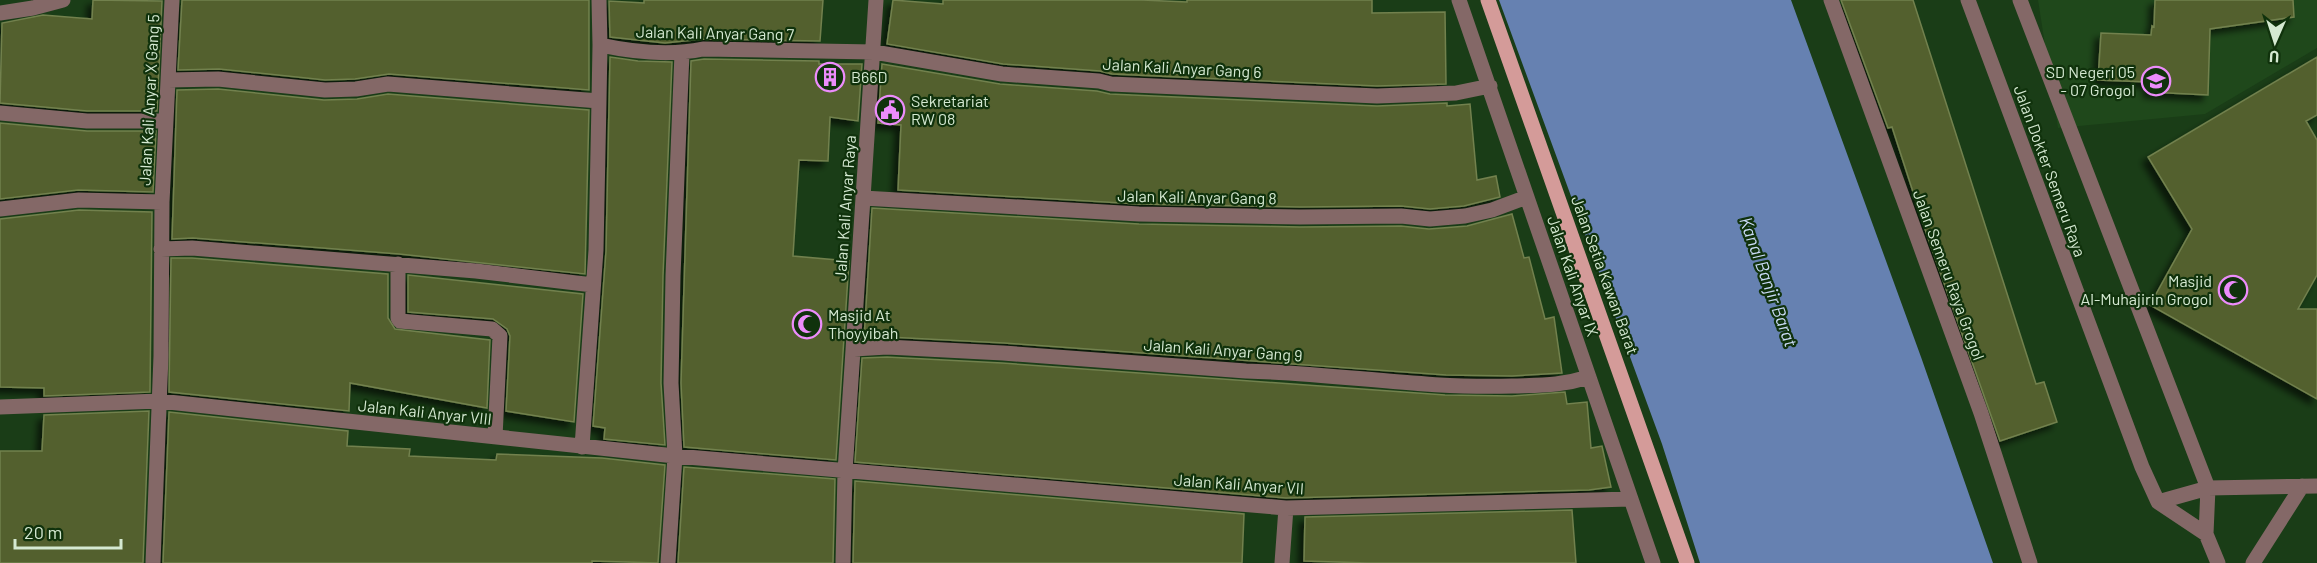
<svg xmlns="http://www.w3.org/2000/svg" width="2317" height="563" viewBox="0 0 2317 563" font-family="Barlow,sans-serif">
	<defs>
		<filter id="shadow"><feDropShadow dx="-5.5" dy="5.5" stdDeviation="3" flood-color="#0009"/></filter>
	</defs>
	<rect width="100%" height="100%" fill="#1a3d17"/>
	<!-- built -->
	<path fill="#1f481b" d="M2038 0H2317V48L2205 114 2058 128Z"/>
	<!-- water -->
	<path fill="#6681b1" d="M1499 0H1791L1921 357 1993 563H1700L1662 444Z"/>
	<!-- building -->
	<path fill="#53602e" stroke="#72814e" stroke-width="1.5" filter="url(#shadow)" d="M93 0 162 1 157 111H87L0 103 2 23 43 15 92 19Z
		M182 0H589V90L389 74 355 79 325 80 219 69 178 70Z
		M644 0H823L820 41 703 39 665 43 610 37 609 1 644 3Z
		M893 0 943 4V0H1142L1187 2V0H1372V13L1445 12 1446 84 1377 86 1112 74 1100 71 1003 64 887 44Z
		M1841 0H1913L2036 384 2044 382 2057 422 2000 441 1926 232 1892 127 1888 128Z
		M2155 0H2293L2294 17 2210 29 2208 95 2149 92V82L2098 80 2101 33 2151 35 2152 26 2154 27Z
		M610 57 638 61 672 62 663 276 661 383 665 445 604 439 605 428 593 426 606 251Z
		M2317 57V115L2306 121 2317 140V275L2298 309H2317V399L2150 305 2192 229 2148 157Z
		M704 59 819 61V64H862L858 121 830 117 828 161 799 160 793 256 849 261 836 460 684 447 681 383 691 61Z
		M882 64 1000 84 1097 91 1110 94 1377 106 1447 103V106L1470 104 1477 180 1496 176 1500 197 1464 206 1430 209 1401 206 1300 207 1139 204 898 190 901 125 878 123Z
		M218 89 324 100 357 99 388 94 589 110 585 274 399 254 193 238 172 239 177 90Z
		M0 123 87 131H156L153 192 78 190 0 199Z
		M872 208 1139 224 1300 227 1401 226 1429 229 1467 226 1512 214 1524 258 1529 257 1545 319 1554 317 1562 373 1512 376 1446 375 1004 343 888 337 864 339Z
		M79 210 152 212 150 392 44 396V388L0 387V219Z
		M171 258H192L388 274V318L395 329 490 340 487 408 350 383 349 411 169 392Z
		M408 275 583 294 574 422 506 411 510 336 507 329 493 319 408 312Z
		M887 357 1002 363 1445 395 1512 396 1565 392 1567 404 1587 402 1591 448 1602 446 1611 487 1589 490 1286 498 855 462 862 358Z
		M149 411 143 563H0V451H42L44 415Z
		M169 412 348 431 347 446 410 449 409 456 496 460 497 454 602 458 665 465 658 563 592 561V563H163Z
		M684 467 835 479 833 563H678Z
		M855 481 1244 514 1242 563H853Z
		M1572 510 1576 563H1368L1304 561 1305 517Z"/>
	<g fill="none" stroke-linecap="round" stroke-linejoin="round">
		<!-- minor -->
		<path stroke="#846867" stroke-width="15" d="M599 0 600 45C633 52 670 56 703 49L874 52 1002 74 1099 81 1111 84 1377 96 1456 93 1490 86
			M1459 0 1653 563
			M1831 0 1981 413 2030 563
			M1968 0 2142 467 2158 502 2206 534
			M2020 0 2208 488 2206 534 2218 563
			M0 13 33 8 63 0
			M168 80 218 79 325 90 356 89 388 84 599 101 596 250 582 447
			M599 101 600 45
			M0 113 87 121H166
			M863 198 1139 214 1300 217 1401 216 1430 219 1465 216 1492 210 1527 197
			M0 209 79 200 162 202
			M161 249 192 248 476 271 593 285
			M398 264V318L400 321 492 329 500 336 495 437
			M854 349 887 347 1003 353 1246 371C1335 373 1423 389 1512 386 1541 385 1560 386 1589 377
			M0 407 159 401 675 456 1286 508 1631 499
			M2158 502 2208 488 2317 486
			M153 563 161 356 162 202 172 0
			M668 563 675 456 671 383 673 276 682 53
			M843 563 845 472 876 0
			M1282 563 1286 508
			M2253 563 2302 486"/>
		<!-- major -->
		<path stroke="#d49b99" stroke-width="15" d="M1488 0 1687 563"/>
	</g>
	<!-- icons -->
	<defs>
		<g id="building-ring" transform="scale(1.5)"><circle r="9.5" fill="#10320c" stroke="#ec8cfb" stroke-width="1.5"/><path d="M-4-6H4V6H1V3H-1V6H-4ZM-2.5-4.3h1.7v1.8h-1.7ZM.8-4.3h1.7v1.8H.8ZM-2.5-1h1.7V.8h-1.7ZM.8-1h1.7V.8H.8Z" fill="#ec8cfb"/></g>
		<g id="school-ring" transform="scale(1.5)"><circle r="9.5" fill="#10320c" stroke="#ec8cfb" stroke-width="1.5"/><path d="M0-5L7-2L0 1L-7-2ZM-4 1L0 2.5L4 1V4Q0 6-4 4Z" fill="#ec8cfb"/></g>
		<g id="civic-ring" transform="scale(1.5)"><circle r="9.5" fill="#10320c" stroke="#ec8cfb" stroke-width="1.5"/><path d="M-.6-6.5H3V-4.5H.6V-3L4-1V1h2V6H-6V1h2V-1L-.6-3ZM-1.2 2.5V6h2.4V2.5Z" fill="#ec8cfb"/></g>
		<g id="mosque-ring" transform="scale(1.5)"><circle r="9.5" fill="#10320c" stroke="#ec8cfb" stroke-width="1.5"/><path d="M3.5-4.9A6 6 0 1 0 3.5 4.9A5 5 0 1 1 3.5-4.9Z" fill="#ec8cfb"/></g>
	</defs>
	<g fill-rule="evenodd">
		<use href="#building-ring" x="830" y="77"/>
		<use href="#school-ring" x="2156" y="81"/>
		<use href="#civic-ring" x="890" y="110"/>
		<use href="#mosque-ring" x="2233" y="290"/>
		<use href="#mosque-ring" x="807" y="324"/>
	</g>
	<g text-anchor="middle" stroke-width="4.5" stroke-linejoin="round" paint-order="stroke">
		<!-- street labels -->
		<g font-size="16" fill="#d5e9d2" stroke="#10320c">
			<text transform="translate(715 33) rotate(1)" y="6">Jalan Kali Anyar Gang 7</text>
			<text transform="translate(1182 68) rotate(3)" y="6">Jalan Kali Anyar Gang 6</text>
			<text transform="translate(149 100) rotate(-87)" y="6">Jalan Kali Anyar X Gang 5</text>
			<text transform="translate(2050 171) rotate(70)" y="6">Jalan Dokter Semeru Raya</text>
			<text transform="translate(1197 197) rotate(1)" y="6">Jalan Kali Anyar Gang 8</text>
			<text transform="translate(845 208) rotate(-86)" y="6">Jalan Kali Anyar Raya</text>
			<text transform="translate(1605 275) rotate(70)" y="6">Jalan Setia Kawan Barat</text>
			<text transform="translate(1949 275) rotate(70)" y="6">Jalan Semeru Raya Grogol</text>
			<text transform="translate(1573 276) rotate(71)" y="6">Jalan Kali Anyar IX</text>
			<text transform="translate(1223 350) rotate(4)" y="6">Jalan Kali Anyar Gang 9</text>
			<text transform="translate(425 412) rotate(6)" y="6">Jalan Kali Anyar VIII</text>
			<text transform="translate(1239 484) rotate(4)" y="6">Jalan Kali Anyar VII</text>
		</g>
		<!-- poi labels -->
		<g font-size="16" fill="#d5e9d2" stroke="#10320c" text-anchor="start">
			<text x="2135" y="78" text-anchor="end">SD Negeri 05<tspan x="2135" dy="18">- 07 Grogol</tspan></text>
			<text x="851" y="83">B66D</text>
			<text x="911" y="107">Sekretariat<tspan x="911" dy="18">RW 08</tspan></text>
			<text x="2212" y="287" text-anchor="end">Masjid<tspan x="2212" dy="18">Al-Muhajirin Grogol</tspan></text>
			<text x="828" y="321">Masjid At<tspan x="828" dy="18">Thoyyibah</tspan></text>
		</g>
		<!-- water labels -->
		<g font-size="18" font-style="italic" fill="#cadaf7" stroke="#10320c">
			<text transform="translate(1768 282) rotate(70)" y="6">Kanal Banjir Barat</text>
		</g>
	</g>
	<!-- north arrow -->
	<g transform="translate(2275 42) rotate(183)" stroke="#10320c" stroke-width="4.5" paint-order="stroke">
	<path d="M0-4.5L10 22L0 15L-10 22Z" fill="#d5e9d2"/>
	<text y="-9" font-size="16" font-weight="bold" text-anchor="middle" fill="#d5e9d2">U</text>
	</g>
	<!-- scale -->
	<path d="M15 539v9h106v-9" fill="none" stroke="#d5e9d2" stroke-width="3"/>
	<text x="24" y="539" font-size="18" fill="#d5e9d2" stroke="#10320c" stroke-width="4.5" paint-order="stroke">20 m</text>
</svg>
